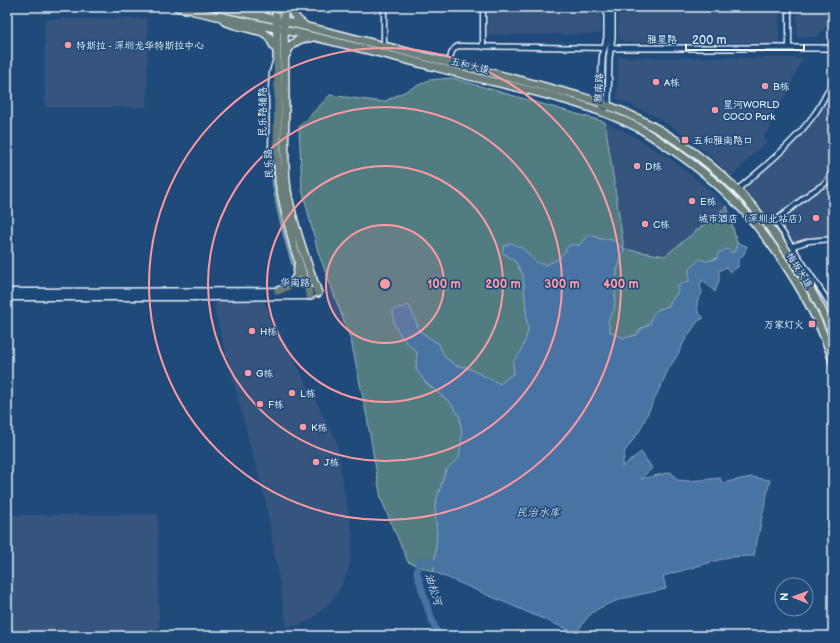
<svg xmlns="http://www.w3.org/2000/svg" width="840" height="643" viewBox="0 0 840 643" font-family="'Balsamiq Sans','LXGW WenKai TC',sans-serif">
	<rect width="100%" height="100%" fill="#1f4a7a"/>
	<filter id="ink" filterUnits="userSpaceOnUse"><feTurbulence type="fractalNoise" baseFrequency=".025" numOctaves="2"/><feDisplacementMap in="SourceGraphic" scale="8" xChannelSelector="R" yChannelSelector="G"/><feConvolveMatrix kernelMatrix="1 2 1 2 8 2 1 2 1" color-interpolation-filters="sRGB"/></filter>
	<g filter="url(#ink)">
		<!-- built -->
		<path fill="#34547f" d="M488 7H601V34L488 35Z
			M618 7H779V44L624 42 618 37Z
			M797 7H833V20L816 37H797Z
			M147 18V107H45V19Z
			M618 57 803 58 792 81 790 90 769 119 771 128 763 137 767 142 756 151 732 177 705 151 676 129 653 115 617 99Z
			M833 79V236L808 238 793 244 775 218 770 221 743 187 811 121 830 81Z
			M605 122 632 135 669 158 705 186 727 206 665 256 624 249Z
			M220 300H263L337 442 344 489 352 533V546L351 558 348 571 343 582 337 593 329 603 320 612 310 620 299 625 287 626 265 499 250 445 214 308 216 303Z
			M158 514 159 636H7V515Z"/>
		<!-- green -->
		<path fill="#517b82" stroke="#9cb6bd" d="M452 78 605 122 624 249 665 256 727 206 737 243 735 251 717 258 706 262 689 281 678 292 672 300 669 306C656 309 653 311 650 324L640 329 637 335 624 338 610 332 608 320 614 310 617 270 624 249 613 240 601 239 588 234 580 245 569 246 560 258 546 265 537 263 522 248 502 252 515 261 523 275 528 332 522 352 513 362 514 373 500 384 466 367 456 366 444 356 439 344 418 330 417 324 404 340 417 352 416 369 426 383 450 402 460 417 462 435 460 458 446 470 435 505 437 535 434 572 408 562 381 499 367 417 351 340 318 252 302 189 299 127 330 95 383 102 429 80Z
			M270 143C273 155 272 168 274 180 278 210 286 239 294 267L293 268C281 228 269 185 270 143Z"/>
		<!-- water -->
		<path fill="#4873a2" stroke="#88a5c4" d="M588 234 601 239 613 240 624 249 617 270 614 310 608 320 610 332 624 338 637 335 640 330 650 324C653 310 656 310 669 306L672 300 678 292 677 286 689 281V270L700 259 706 261 717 259 718 253 727 249 732 253 735 251 737 243 747 246 744 254 738 260V267L730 272 726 267 719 271V281L715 292 703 280 700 285 702 293 697 302 698 312 704 318 698 321 685 340 677 356 669 368 640 430 625 451 622 467 641 452 652 468 641 479 671 472 677 480 690 481 720 478 722 483 751 477 770 480 754 556 729 557 663 576 666 589C643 594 610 599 592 613 586 618 581 627 576 633L434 572 437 535 435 505 446 470 459 458 462 435 460 417 450 402 426 383 416 369 417 352 404 340 394 325 393 310 409 305 417 324 418 330 439 344 444 356 456 366 466 367 500 384 514 373 513 362 521 352 528 332 523 275 515 261 502 252 504 246 511 243 522 248 537 263 546 265 560 258 569 245H580Z"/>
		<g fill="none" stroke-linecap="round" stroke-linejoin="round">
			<!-- river -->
			<path stroke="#4873a2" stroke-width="7" d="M435 563 426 561H422L419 563 418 567 417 573 428 609 438 636"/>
			<!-- minor casing -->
			<g stroke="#e8f1f8" stroke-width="7">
				<path id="minor" d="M384 7V46
					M483 7V47
					M789 48V7
					M449 62C451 56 451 49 458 46L604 48
					M737 190C765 166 795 142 816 112 822 103 827 92 833 82
					M775 221 826 298 833 311
					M769 226 810 193 826 183 833 170
					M793 246 809 241 833 239"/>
			</g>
			<!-- tertiary casing -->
			<g stroke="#e8f1f8" stroke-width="8">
				<path id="tertiary" d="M610 48H833
					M606 108 608 105 609 58 612 37V7
					M603 112 601 103 602 62 603 52 606 43 607 37V7"/>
			</g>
			<!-- secondary casing -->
			<g stroke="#e8f1f8" stroke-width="9">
				<path id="secondary" d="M276 62 273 72 272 88 273 118 272 148 276 162
					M7 292 311 291
					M7 297H209L310 296 313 294"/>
			</g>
			<!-- primary casing -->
			<g stroke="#e8f1f8" stroke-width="10">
				<path id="primary" d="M177 7C205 14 234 19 262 25 333 40 404 59 474 77 528 90 587 102 637 127 648 133 659 141 670 148 721 182 758 221 790 272 808 300 823 329 833 361
					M216 7C293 22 369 42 446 62 489 72 532 83 575 95 585 98 596 101 606 105 654 122 703 155 738 191 761 214 780 240 797 267 811 289 824 311 833 336
					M276 7 278 94 277 151 279 182 286 215 294 247 310 296
					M284 7C284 39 285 70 285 102 285 132 283 161 287 190 293 224 306 261 318 293
					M288 7 298 20 304 25
					M253 13 262 11 267 7
					M224 21 235 25 263 32 269 37 275 48
					M286 55C290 43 298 38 310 38
					M278 291C292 285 298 281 298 265"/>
			</g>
			<!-- minor -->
			<use href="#minor" stroke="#1f4a7a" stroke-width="4"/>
			<!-- tertiary -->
			<use href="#tertiary" stroke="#1f4a7a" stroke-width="5"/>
			<!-- secondary -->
			<use href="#secondary" stroke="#1f4a7a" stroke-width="6"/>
			<!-- primary -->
			<use href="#primary" stroke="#6b7f7c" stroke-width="7"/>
		</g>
	</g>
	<!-- distance rings -->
	<circle cx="385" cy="284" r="59" fill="#ff9aa2" fill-opacity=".12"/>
	<g fill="none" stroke="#ff9aa2" stroke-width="2">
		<circle cx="385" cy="284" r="59"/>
		<circle cx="385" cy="284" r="118"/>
		<circle cx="385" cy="284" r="177"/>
		<circle cx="385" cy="284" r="236"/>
	</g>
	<!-- markers -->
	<g fill="#ff9aa2" stroke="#1f4a7a" stroke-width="1.5">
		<circle cx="68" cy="45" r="4"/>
		<circle cx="656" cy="82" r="4"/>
		<circle cx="765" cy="86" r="4"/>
		<circle cx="715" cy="110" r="4"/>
		<rect x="681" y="136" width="8" height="8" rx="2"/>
		<circle cx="637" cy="166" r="4"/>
		<circle cx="692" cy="201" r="4"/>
		<circle cx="816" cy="218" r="4"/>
		<circle cx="645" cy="224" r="4"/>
		<rect x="808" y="320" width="8" height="8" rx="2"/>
		<circle cx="252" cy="331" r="4"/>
		<circle cx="248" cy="373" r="4"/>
		<circle cx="292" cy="393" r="4"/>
		<circle cx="260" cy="404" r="4"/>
		<circle cx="303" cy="427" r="4"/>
		<circle cx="316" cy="462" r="4"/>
	</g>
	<g text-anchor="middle" stroke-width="3" stroke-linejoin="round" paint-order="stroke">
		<!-- street labels -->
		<g font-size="10" fill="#e8f1f8" stroke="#1f4a7a">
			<text x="662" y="43">雅星路</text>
			<text transform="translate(470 65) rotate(14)" y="4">五和大道</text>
			<text transform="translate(598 88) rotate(-86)" y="4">雅南路</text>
			<text transform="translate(262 112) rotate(-90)" y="4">民乐路辅路</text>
			<text transform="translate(268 164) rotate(-93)" y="4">民乐路</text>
			<text transform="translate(800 270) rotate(58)" y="4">梅坂大道</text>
			<text transform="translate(295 282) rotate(1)" y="4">华南路</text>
		</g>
		<!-- poi labels -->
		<g font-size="10" fill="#e8f1f8" stroke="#1f4a7a" text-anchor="start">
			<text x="76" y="49">特斯拉 - 深圳龙华特斯拉中心</text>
			<text x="664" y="86">A栋</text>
			<text x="773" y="90">B栋</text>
			<text x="723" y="108">星河WORLD<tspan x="723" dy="12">COCO Park</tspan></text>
			<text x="693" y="144">五和雅南路口</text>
			<text x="645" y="170">D栋</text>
			<text x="700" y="205">E栋</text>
			<text x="808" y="222" text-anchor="end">城市酒店（深圳北站店）</text>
			<text x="653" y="228">C栋</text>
			<text x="804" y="328" text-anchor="end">万家灯火</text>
			<text x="260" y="335">H栋</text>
			<text x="256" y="377">G栋</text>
			<text x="300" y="397">L栋</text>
			<text x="268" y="408">F栋</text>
			<text x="311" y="431">K栋</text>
			<text x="324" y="466">J栋</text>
		</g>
		<!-- water labels -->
		<g font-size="11" font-style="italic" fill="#d0deeb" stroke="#1f4a7a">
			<text x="538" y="516">民治水库</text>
			<text transform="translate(434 589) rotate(73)" y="4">油松河</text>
		</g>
	</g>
	<circle cx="385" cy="284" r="6" fill="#ff9aa2" stroke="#1f4a7a" stroke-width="2"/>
	<g font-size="12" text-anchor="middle" font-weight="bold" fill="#ff9aa2" stroke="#1f4a7a" stroke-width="3" stroke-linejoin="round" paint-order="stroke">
		<text x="444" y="288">100 m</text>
		<text x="503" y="288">200 m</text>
		<text x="562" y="288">300 m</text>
		<text x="621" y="288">400 m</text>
	</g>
	<!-- margin -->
	<rect width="840" height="643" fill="none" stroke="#1f4a7a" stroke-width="24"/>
	<rect x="12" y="12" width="816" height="619" fill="none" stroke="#e8f1f8" stroke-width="1.5" filter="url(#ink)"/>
	<!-- north arrow -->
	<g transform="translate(794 597) rotate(271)"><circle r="19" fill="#1f4a7a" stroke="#6f8dac"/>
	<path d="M0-3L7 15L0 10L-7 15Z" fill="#ff9aa2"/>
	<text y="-6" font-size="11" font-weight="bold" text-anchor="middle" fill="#e8f1f8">N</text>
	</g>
	<!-- scale -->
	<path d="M686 44v6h118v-6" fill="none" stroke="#e8f1f8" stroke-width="2"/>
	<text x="692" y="44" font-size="12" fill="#e8f1f8" stroke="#1f4a7a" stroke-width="3" paint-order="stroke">200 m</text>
</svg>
